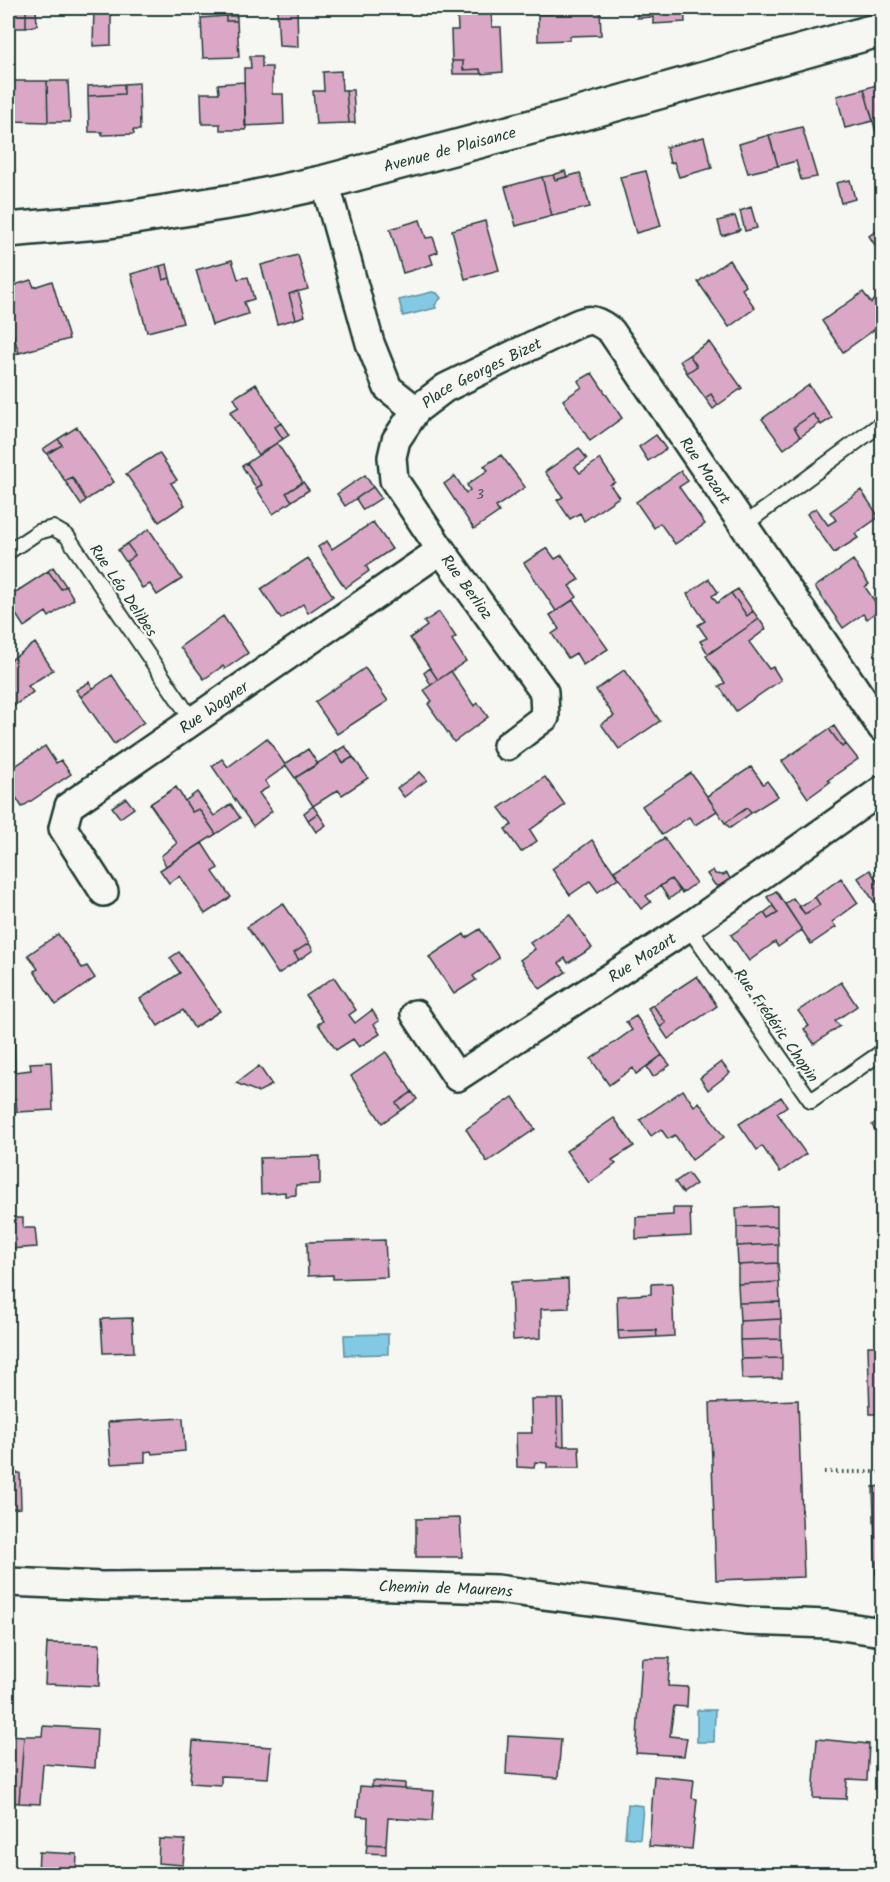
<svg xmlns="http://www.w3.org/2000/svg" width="890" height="1882" viewBox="0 0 890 1882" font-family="Kalam,sans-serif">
	<rect width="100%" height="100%" fill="#f6f6f2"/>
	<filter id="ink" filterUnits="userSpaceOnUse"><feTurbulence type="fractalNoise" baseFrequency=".0167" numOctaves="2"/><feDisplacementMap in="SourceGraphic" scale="12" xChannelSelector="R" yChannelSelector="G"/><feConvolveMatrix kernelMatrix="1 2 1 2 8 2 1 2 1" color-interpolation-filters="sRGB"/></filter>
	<g filter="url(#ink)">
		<!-- water -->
		<path fill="#83c9e4" stroke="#5b919e" stroke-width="1.5" d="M432 292 437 293 441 298 435 305 436 308 403 316 399 300Z
			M388 1334V1354L345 1355 344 1335Z
			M697 1710H715L714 1742H697Z
			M628 1804 643 1806 640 1839 625 1837Z"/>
		<!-- building -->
		<path fill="#daa8c6" stroke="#1f3d34" stroke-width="1.5" d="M8 8H26V28H8Z
			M26 8H36L37 25 26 28Z
			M94 8H108L109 14 111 13V45L93 46Z
			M277 8H297L298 47 279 46Z
			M437 8H453V13L437 14Z
			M457 8H491L492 27H501L503 72 481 74 480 69 463 70V61H452L451 30H458Z
			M552 8H600L601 35 570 36V40L538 41V14H552Z
			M637 8H684L685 22 653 24V17L637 18Z
			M226 16H237V21H226Z
			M226 16V21H237L239 57 203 58 201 18Z
			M250 56H262V67H272V94H283L284 124 245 126 244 68H251Z
			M452 61H463V70L480 69 481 74H453Z
			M341 71 342 90H346L349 123 316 124 313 91H324L323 72Z
			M8 81H47L48 122 8 121Z
			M47 81H68L70 122H48Z
			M244 82 246 130H220V124H202L201 93H219L218 84Z
			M139 83 140 130H133L134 134 102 135V132H89L88 96 124 94V84Z
			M882 83V134L877 136 864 89Z
			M124 84V94L88 96V86Z
			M864 89 873 121 845 128 837 96Z
			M346 90H353L355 123H349Z
			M802 127 817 177 801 180 796 161 778 166 769 135Z
			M769 135 778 166 748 173 739 144Z
			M704 137 712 168 679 177 674 162 670 163 666 147Z
			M565 171 567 177 555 180 553 175Z
			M646 171 661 226 636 233 620 177Z
			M580 173 590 207 552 216 542 177 553 175 555 180Z
			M542 177 552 216 516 226 505 187Z
			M850 180 855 199 841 203 836 183Z
			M751 207 757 228 745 231 740 211Z
			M735 216 740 230 722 236 718 221Z
			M420 220 426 238 433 237 438 252 430 255 433 264 403 273 390 229Z
			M485 221 499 270 465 279 452 230Z
			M882 227V256L869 236Z
			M298 255 308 289 289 294 296 319 277 324 261 265Z
			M232 260 238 279 248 277 254 299 244 302 248 314 212 325 196 270Z
			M729 260 746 286 742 289 755 308 729 327 698 282Z
			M167 264 170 278 163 280 160 266Z
			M160 266 163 280 170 278 183 323 147 332 131 274Z
			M31 280 34 287 52 281 69 339 19 353 8 318V287Z
			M298 291 305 316 296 319 289 294Z
			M863 292 871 303 878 297 882 304V324L843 352 822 321Z
			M8 318 19 353 8 356Z
			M709 342 742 388 718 405 711 394 705 398 687 373 697 366 689 355Z
			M689 355 697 366 687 373 680 361Z
			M592 373 622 418 590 441 563 400 582 387 578 381Z
			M256 384 281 423 275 427 283 439 258 455 230 412 239 407 234 398Z
			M809 385 832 418 821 425 813 414 794 427 800 437 784 449 762 419Z
			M711 394 718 405 713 409 705 398Z
			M813 414 820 423 800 437 794 427Z
			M281 423 289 435 283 439 275 427Z
			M77 427 114 482 86 500 72 477 65 481 47 454 62 445 58 439Z
			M656 435 666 449 648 461 639 447Z
			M58 439 62 445 47 454 43 449Z
			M277 443 303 482 286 493 292 501 273 514 256 488 262 485 247 463Z
			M579 448 587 459 575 467 580 473 600 459 615 482 610 485 619 497 584 521 580 513 570 519 557 500 563 497 545 472Z
			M159 453 177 480 171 483 185 505 159 522 126 474Z
			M501 455 525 487 496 507 499 512 474 529 444 484 455 476 466 493 470 490 467 485 488 470 484 466Z
			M247 463 262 485 256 488 242 466Z
			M681 471 688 481 679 487 705 524 675 544 660 523 654 528 636 502Z
			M365 475 373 487 345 506 337 494Z
			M72 477 86 500 81 505 65 481Z
			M303 482 309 490 292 501 286 493Z
			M373 487 381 498 363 510 356 499Z
			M861 490 879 517 855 534 858 538 834 553 807 514 816 508 828 525 836 520 830 512Z
			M373 522 392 549 366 566 369 571 345 588 318 547 327 541 332 549Z
			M149 529 182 579 157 595 150 584 142 588 126 562 135 555 127 544Z
			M127 544 135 555 126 562 118 550Z
			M547 548 555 559 562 555 579 580 569 586 577 597 556 611 524 563Z
			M308 558 333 596 308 613 303 604 281 619 261 589Z
			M853 560 869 584 865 587 880 609 867 619 863 614 843 628 815 587Z
			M53 567 66 586 61 589 48 571Z
			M48 571 61 589 66 586 74 599 49 617 46 612 24 627 8 602V597Z
			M709 579 718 592 712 596 717 603 731 593 747 616 753 611 759 619 708 654 700 641 707 638 698 625 705 621 687 594Z
			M738 589 753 611 747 616 731 593Z
			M573 600 608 649 583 665 576 653 568 658 552 634 559 629 550 615Z
			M439 612 456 637 452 640 466 661 438 680 410 638 427 626 424 622Z
			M223 616 248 653 225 669 223 666 204 679 180 647Z
			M759 619 766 629 749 642 769 669 773 667 781 680 736 711 719 686 725 683 706 656Z
			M35 643 53 670 28 686 33 692 8 710V662Z
			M365 668 388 701 337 734 315 702Z
			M430 668 438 680 431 685 424 673Z
			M624 670 660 721 619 749 601 724 614 716 596 690Z
			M451 671 474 706 478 703 488 717 454 742 428 704 432 701 424 690Z
			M112 675 144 722 114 744 81 697Z
			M89 682 93 688 81 697 76 690Z
			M834 726 846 744 842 747 829 729Z
			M829 729 842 747 846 744 858 759 828 780 830 782 808 798 782 761Z
			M267 738 286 766 265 781 269 787 259 793 272 811 253 826 212 766 222 759 228 767Z
			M45 746 56 763 61 760 71 774 22 807 8 785V771Z
			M345 746 353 757 343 763 335 752Z
			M308 749 318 764 295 778 285 764Z
			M335 752 343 763 353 757 368 778 342 795 338 790 313 806 295 778Z
			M751 767 763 784 767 781 778 796 751 813 747 808 725 823 707 796Z
			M420 772 427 780 404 797 397 788Z
			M691 773 717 811 695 825 689 817 662 835 642 806Z
			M545 777 565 805 530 830 537 841 521 852 505 829 512 825 499 808Z
			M176 787 192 812 199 809 216 834 166 866 161 856 177 843 150 804Z
			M197 792 214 816 231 804 240 818 216 834 199 809 192 812 185 801Z
			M126 798 134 808 120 818 112 807Z
			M313 806 318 813 308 820 304 813Z
			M747 808 751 813 730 828 725 823Z
			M318 813 326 825 316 832 308 820Z
			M664 838 696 883 682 893 671 879 646 896 651 902 641 909 614 871Z
			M592 840 618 878 598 892 590 881 570 895 552 869Z
			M202 843 218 868 213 872 231 897 205 914 180 876 169 883 160 870Z
			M713 870 715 874 723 875 727 873 730 879 719 886 715 885 707 874Z
			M870 870 882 889V913L858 878Z
			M841 878 858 903 832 922 836 927 811 944 785 904 793 898 805 914 820 905 815 897Z
			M671 879 680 891 669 899 660 886Z
			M776 891 802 930 778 947 775 942 749 961 731 935 764 913 768 919 778 913 767 897Z
			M815 897 820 905 805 914 799 907Z
			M283 903 309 943 294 953 299 960 278 974 247 927Z
			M773 906 778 913 768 919 764 913Z
			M570 915 592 948 568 963 565 958 559 963 566 972 540 989 520 960 535 949 530 943Z
			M480 929 499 958 473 976 476 980 454 994 429 957 464 934 466 938Z
			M58 934 82 968 87 966 95 978 56 1005 34 971 38 969 28 955Z
			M309 943 313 950 299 960 294 953Z
			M179 952 220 1011 194 1028 183 1010 158 1026 140 999 180 973 170 958Z
			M697 976 717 1006 668 1039 660 1027 666 1023 653 1005Z
			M334 977 356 1010 349 1015 355 1023 372 1010 379 1021 374 1024 380 1034 359 1047 353 1039 336 1050 318 1024 323 1021 306 996Z
			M841 982 857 1006 835 1021 840 1026 814 1044 804 1029 809 1026 798 1011Z
			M653 1005 666 1023 660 1027 648 1008Z
			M636 1016 662 1055 636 1074 633 1068 609 1085 591 1059 632 1030 626 1022Z
			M8 1028H12L14 1040 8 1041Z
			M14 1040 15 1072 31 1070 30 1063 51 1062 53 1110 17 1112 16 1099 8 1100V1041Z
			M386 1052 412 1092 396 1103 401 1110 382 1123 351 1076Z
			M662 1055 670 1065 653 1077 647 1067Z
			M721 1062 730 1073 708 1090 700 1078Z
			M259 1066 272 1085 258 1092 236 1083Z
			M683 1090 694 1106 699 1102 724 1137 692 1160 675 1135 668 1139 661 1129 651 1136 640 1120Z
			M412 1092 417 1099 401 1110 396 1103Z
			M513 1097 535 1129 487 1162 466 1129Z
			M781 1097 787 1106 777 1113 806 1154 780 1172 762 1146 757 1150 739 1124Z
			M16 1099 17 1112 8 1113V1100Z
			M614 1118 634 1146 612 1160 616 1164 589 1183 566 1151Z
			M882 1118V1142L872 1125Z
			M320 1156V1184L296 1185V1195L285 1196V1192L261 1194 260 1158Z
			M688 1173 696 1184 683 1193 675 1182Z
			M777 1206V1226L737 1227 736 1208Z
			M673 1208H690L691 1236 636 1239V1217L673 1215Z
			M8 1218H23V1228H35L37 1247 9 1249 11 1252H8Z
			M777 1226 778 1244 737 1246V1227Z
			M385 1240 387 1277 333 1279V1275L308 1276 307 1242Z
			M778 1244V1263L738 1265 737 1246Z
			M778 1263 779 1282 738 1284V1265Z
			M568 1279 569 1308 541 1309V1338L513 1340 511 1282Z
			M779 1282 780 1302 739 1303 738 1284Z
			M672 1283 674 1336 657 1337 656 1330 618 1331 617 1296 651 1294V1284Z
			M780 1302 781 1319 740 1321 739 1303Z
			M132 1318 134 1352 103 1353 101 1319Z
			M781 1319V1339L740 1340V1321Z
			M656 1330 657 1337 619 1339 618 1331Z
			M781 1339 782 1358 741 1359 740 1340Z
			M868 1346H882V1414H870Z
			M782 1358V1378L742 1379 741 1359Z
			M531 1399H557L558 1446H579L580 1468H547V1463L535 1462 534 1468 517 1467 516 1433H532Z
			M557 1399H563L564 1446H558Z
			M798 1400 804 1577 716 1580 710 1403Z
			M183 1418 185 1451 152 1454 151 1451 145 1452V1462L111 1464 108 1422Z
			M8 1473H20L21 1508 9 1509Z
			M882 1486V1575H876L873 1487Z
			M460 1518 462 1557H416V1519Z
			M47 1643 100 1644 99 1686 45 1684Z
			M642 1658H670L668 1686 688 1687 687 1707 674 1706 670 1736 687 1738 684 1756 636 1753Z
			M8 1724H10V1735L24 1736 19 1803 8 1802Z
			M43 1726 97 1729 95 1768 43 1764 40 1804 19 1803 24 1736H42Z
			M508 1736 561 1739 558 1778 506 1774Z
			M817 1739 869 1744 867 1780 847 1779 846 1799 813 1798Z
			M193 1741 271 1747 268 1778 221 1776V1785L190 1783Z
			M654 1776 694 1780 692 1798 697 1799 692 1849 649 1846Z
			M372 1781 405 1783V1789L372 1787Z
			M360 1786 434 1791 432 1821 388 1818 386 1845 367 1844 368 1817 357 1816Z
			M159 1839 185 1840 183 1865 158 1863Z
			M367 1844 386 1845V1854L366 1853Z
			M39 1852 77 1854 76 1874H38Z"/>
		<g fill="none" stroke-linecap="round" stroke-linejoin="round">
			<!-- lane casing -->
			<g stroke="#1f3d34" stroke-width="18">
				<path id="lane" d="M744 525 882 423
					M8 552 38 532 53 528 67 536 192 720
					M688 927 811 1101 882 1052"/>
			</g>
			<!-- street casing -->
			<g stroke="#1f3d34" stroke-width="32">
				<g id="street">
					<path id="s1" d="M325 182 370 343 388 388 416 410 445 388 566 329C587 319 592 316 611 331L882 728"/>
					<path id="s2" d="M416 410 396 440 392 457 394 480 441 550 544 692 545 717 507 746"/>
					<path id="s3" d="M104 892 63 828 69 806 441 550"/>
					<path id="s4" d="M415 1014 457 1077 688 927 882 790"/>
					<path id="s5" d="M8 1582 102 1586 328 1584 497 1589 747 1621 828 1624 882 1632"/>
				</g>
			</g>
			<!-- secondary casing -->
			<g stroke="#1f3d34" stroke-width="38">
				<g id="secondary">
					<path id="s6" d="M8 230 109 221 247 199 325 182 580 114 882 29"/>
				</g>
			</g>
			<!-- path -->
			<path stroke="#1f3d34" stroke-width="4" stroke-dasharray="1.5 4.5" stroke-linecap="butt" d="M824 1472H882"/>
			<!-- lane -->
			<use href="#lane" stroke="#f6f6f2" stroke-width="14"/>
			<!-- street -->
			<use href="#street" stroke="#f6f6f2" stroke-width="27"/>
			<!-- secondary -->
			<use href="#secondary" stroke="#f6f6f2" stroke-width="33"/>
		</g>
	</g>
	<g text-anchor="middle" stroke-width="5" stroke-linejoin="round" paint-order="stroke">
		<!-- number labels -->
		<g font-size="14" fill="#4e5858">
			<text x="480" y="499">3</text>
		</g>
		<!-- street labels -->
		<g font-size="16" fill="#1f3d34" stroke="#f6f6f2">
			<text dy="6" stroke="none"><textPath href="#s6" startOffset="450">Avenue de Plaisance</textPath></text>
			<text dy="6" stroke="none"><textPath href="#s1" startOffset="327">Place Georges Bizet</textPath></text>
			<text dy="6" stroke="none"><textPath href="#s1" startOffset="640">Rue Mozart</textPath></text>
			<text dy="6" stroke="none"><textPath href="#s2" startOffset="206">Rue Berlioz</textPath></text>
			<text transform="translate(124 590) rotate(56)" y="6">Rue Léo Delibes</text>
			<text dy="6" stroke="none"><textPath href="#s3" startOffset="274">Rue Wagner</textPath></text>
			<text dy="6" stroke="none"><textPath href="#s4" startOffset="296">Rue Mozart</textPath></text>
			<text transform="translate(777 1025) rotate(55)" y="6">Rue Frédéric Chopin</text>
			<text dy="6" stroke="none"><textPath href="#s5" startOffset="438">Chemin de Maurens</textPath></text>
		</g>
	</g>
	<!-- margin -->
	<rect width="890" height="1882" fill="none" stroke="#f6f6f2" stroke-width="30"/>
	<rect x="15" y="15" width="860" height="1852" fill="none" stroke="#1f3d34" stroke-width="2" filter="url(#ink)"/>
</svg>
